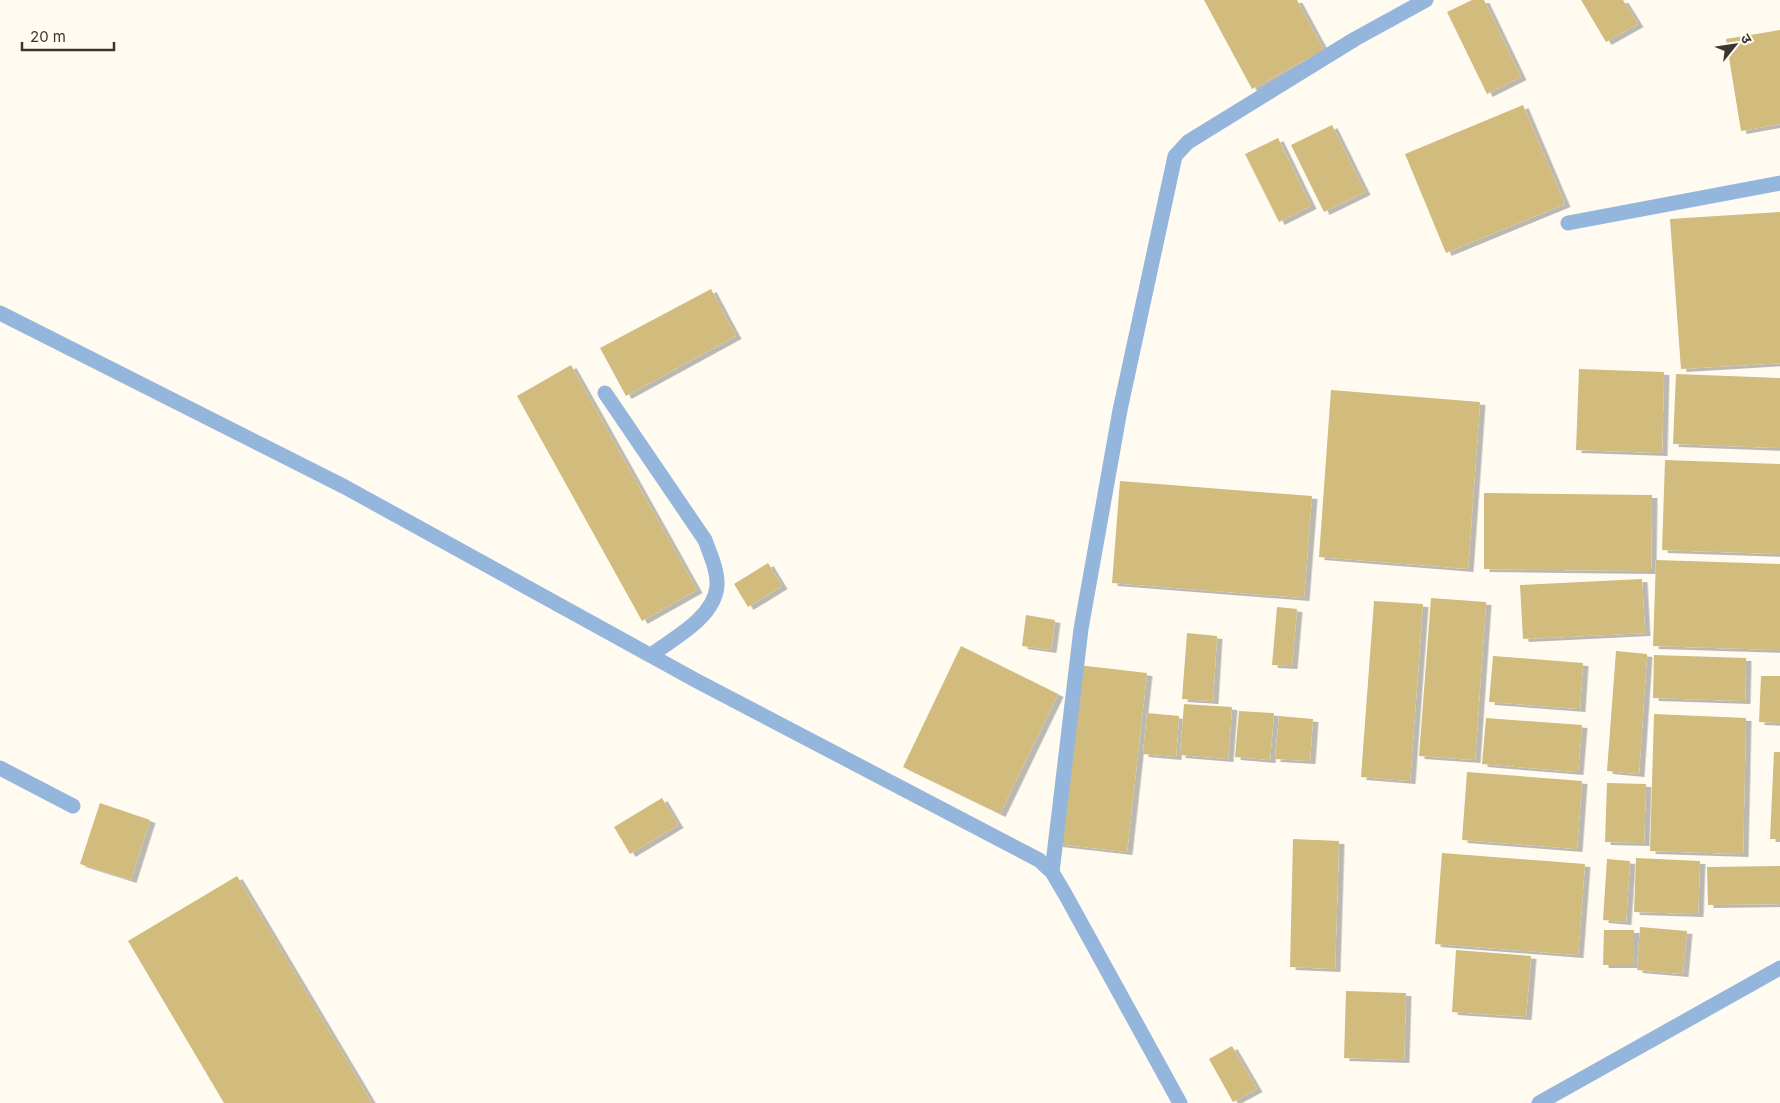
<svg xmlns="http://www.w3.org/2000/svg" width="1780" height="1103" viewBox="0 0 1780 1103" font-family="Inter,'Noto Sans Devanagari',sans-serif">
	<defs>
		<filter id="shadow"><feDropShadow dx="5.5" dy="3" stdDeviation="0" flood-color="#0004"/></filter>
	</defs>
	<rect width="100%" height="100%" fill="#fffbf1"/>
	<!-- building -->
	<path fill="#d1bc7d" filter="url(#shadow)" d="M1204 0H1297L1324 50 1252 89Z
		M1472 0H1484L1521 77 1487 94 1447 12Z
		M1581 0H1623L1638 24 1606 42Z
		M1780 30V124L1741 131 1726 39Z
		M1523 105 1565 204 1446 253 1405 154Z
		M1332 125 1365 192 1324 212 1291 145Z
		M1278 138 1311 206 1279 222 1245 154Z
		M1780 212V363L1681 369 1670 219Z
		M711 289 736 336 626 396 600 348Z
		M571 365 697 590 642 621 517 396Z
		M1579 369 1664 372 1662 453 1576 450Z
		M1676 374 1780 378V448L1673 444Z
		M1331 390 1480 402 1468 569 1319 557Z
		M1665 460 1780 464V554L1662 550Z
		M1120 481 1312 496 1304 598 1112 583Z
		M1484 493 1652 495 1651 571 1484 569Z
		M1656 560 1780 564V650L1653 646Z
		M768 563 782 586 748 607 734 584Z
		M1642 579 1645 633 1523 639 1520 585Z
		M1431 598 1486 602 1475 760 1419 756Z
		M1374 601 1423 604 1410 781 1361 777Z
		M1277 607 1297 609 1292 666 1272 665Z
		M1026 615 1055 620 1051 650 1022 646Z
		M1187 633 1217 636 1213 701 1182 699Z
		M961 646 1058 694 1000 814 903 767Z
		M1616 651 1647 654 1639 774 1607 771Z
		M1654 655 1746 658 1745 701 1653 698Z
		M1493 656 1583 663 1580 709 1489 702Z
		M1078 665 1147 673 1127 852 1057 844Z
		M1761 676H1780V723L1759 722Z
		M1184 704 1232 707 1228 759 1180 755Z
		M1239 711 1274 713 1270 760 1235 757Z
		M1147 713 1179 716 1176 757 1143 754Z
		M1654 714 1746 718 1743 854 1650 851Z
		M1279 716 1313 719 1310 761 1275 759Z
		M1486 718 1582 725 1578 772 1482 764Z
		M1774 752H1780V839H1770Z
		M1467 772 1582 781 1577 849 1462 840Z
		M1607 783 1646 784 1644 843 1605 842Z
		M662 798 678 825 630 854 614 827Z
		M100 803 150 820 131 880 80 864Z
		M1293 839 1339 841 1335 969 1290 967Z
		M1442 853 1585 864 1578 955 1435 944Z
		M1636 858 1700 861 1698 914 1634 912Z
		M1607 859 1630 861 1626 922 1603 920Z
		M1780 866V904L1708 905 1707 867Z
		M237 876 372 1103H224L128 941Z
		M1640 927 1687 931 1683 974 1637 970Z
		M1604 930H1634V965H1603Z
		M1456 950 1531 956 1526 1017 1452 1012Z
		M1346 991 1406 993 1404 1060 1344 1058Z
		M1232 1046 1257 1089 1233 1102 1209 1059Z"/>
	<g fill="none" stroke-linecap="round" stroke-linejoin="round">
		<!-- minor -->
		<path stroke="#94b6dc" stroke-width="15" d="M1568 223 1780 183
			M0 313 345 487 697 681 1039 860 1052 872 1065 894 1180 1103
			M605 393 705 540C710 554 718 571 717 586 714 618 674 638 651 655
			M0 768 73 806
			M1052 872 1081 629 1120 410 1175 156 1188 142 1355 39 1426 0
			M1539 1103 1780 968"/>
	</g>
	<!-- north arrow -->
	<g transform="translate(1735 45) rotate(60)" stroke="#fffbf1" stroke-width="4" paint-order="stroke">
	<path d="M0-4L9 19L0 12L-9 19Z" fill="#3a362d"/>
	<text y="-8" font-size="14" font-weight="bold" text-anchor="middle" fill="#3a362d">उ</text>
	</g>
	<!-- scale -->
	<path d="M22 42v8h92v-8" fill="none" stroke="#3a362d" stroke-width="2.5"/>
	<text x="30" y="42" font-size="15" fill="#3a362d" stroke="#fffbf1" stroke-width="4" paint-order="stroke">20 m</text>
</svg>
